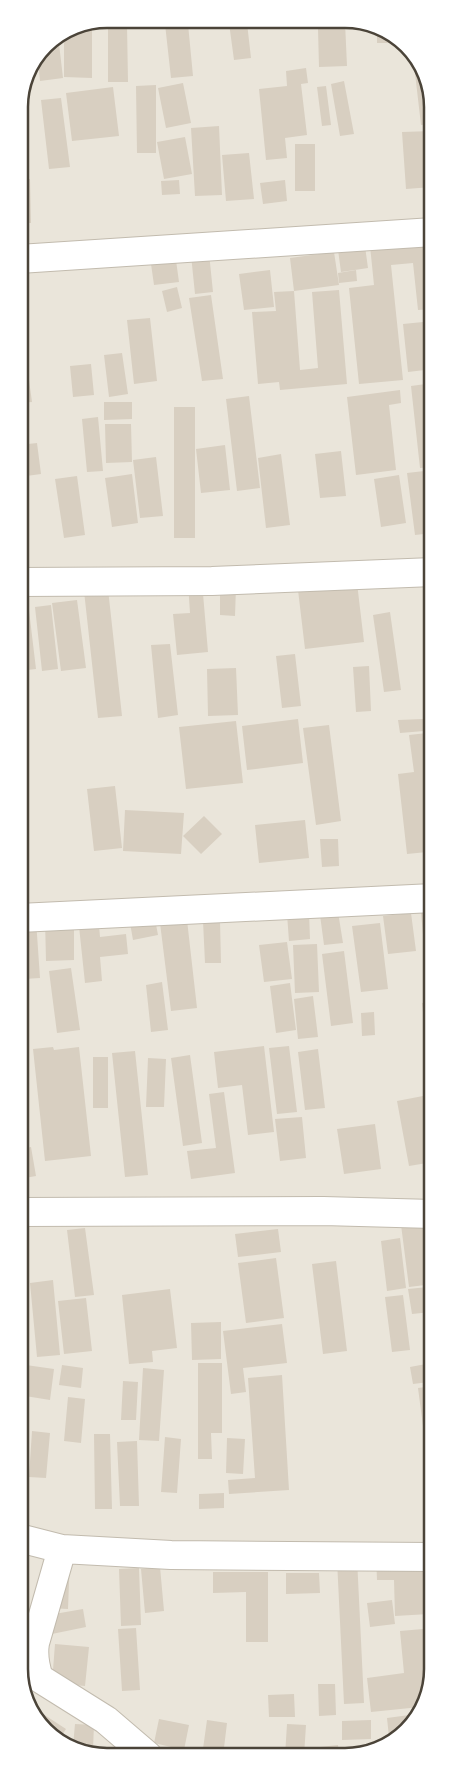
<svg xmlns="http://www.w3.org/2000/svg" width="452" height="1776" viewBox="0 0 452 1776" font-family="'Asap Condensed',sans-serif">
	<rect width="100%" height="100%" fill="#f6f3ec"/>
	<!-- residential -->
	<path fill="#eae5da" d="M368 22 411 49 432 95 433 1675 411 1727 357 1756 89 1755 41 1727 20 1681 19 101 45 44 73 25Z"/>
	<!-- building -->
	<path fill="#d8cfc1" d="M331 22H345L347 66 319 67 318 29 331 28Z
		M229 23H247L251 58 234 60Z
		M165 24H188L193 76 171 78Z
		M73 25H92V78L64 77V32Z
		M108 25H127L128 82H108Z
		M377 27 397 40V43H377Z
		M58 35 63 78 40 81 38 59 45 44Z
		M306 68 308 83 301 84 307 135 285 138 287 158 266 160 259 89 287 86 286 71Z
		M422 72 432 95V124L421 125 415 73Z
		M344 81 354 134 340 136 331 84Z
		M183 83 191 123 166 128 158 88Z
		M156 85V153H137L136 86Z
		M326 86 331 125 322 126 317 87Z
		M113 87 119 136 72 141 66 93Z
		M61 98 70 167 49 169 41 100Z
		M19 102 29 173 19 174Z
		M219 126 222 195 195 196 191 128Z
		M432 131V187L406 189 402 132Z
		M185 137 192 174 164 179 157 142Z
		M295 144H315V191H295Z
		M249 153 254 199 226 201 222 155Z
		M19 179H30L31 223H19Z
		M179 180 180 194 162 195 161 181Z
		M285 180 287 201 263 204 260 183Z
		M433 230V309L418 310 413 263 391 265 403 380 359 384 349 288 374 285 369 236Z
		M363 232 368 268 341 272 336 235Z
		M334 252 339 285 294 291 290 258Z
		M175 253 179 282 154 285 150 257Z
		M209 253 213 292 195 294 191 255Z
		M270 270 274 307 244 310 239 274Z
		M356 270 357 281 339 283 338 273Z
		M19 273H21L28 335 19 336Z
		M177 287 182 308 167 312 162 291Z
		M339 290 347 384 280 390 279 382 258 384 252 312 276 311 274 292 294 291 300 370 318 368 312 292Z
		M211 295 223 379 202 381 189 298Z
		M150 318 157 381 134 384 127 320Z
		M433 321V369L408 372 403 324Z
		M122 353 128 394 109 397 104 355Z
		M91 364 94 395 73 397 70 366Z
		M28 373 32 402 19 403V374Z
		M433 383V467L420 468 411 386Z
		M400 390 401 403 389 405 396 470 356 475 347 397Z
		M249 396 260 488 237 491 226 399Z
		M104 402H132V419L104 420Z
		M174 407H195V538H174Z
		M98 417 103 471 87 472 82 419Z
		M105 424H131L132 462 106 463Z
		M37 443 41 474 19 477V445Z
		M225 445 230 490 201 493 196 449Z
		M341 451 346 496 320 498 315 454Z
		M281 454 290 525 266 528 258 458Z
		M156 457 163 516 140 518 133 460Z
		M433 470V533L415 535 407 473Z
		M132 474 138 523 112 527 105 478Z
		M399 475 406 523 381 527 374 479Z
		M77 476 85 535 64 538 55 479Z
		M202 582 208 652 177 655 173 614 190 613 188 583Z
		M357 583 364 642 305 649 298 590Z
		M220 587H236L235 616 220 615Z
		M108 589 122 716 98 718 84 591Z
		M77 600 86 668 61 671 52 603Z
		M28 602 36 669 19 671V603Z
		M51 605 58 669 42 671 35 607Z
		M390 612 401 690 384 692 373 615Z
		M170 644 178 715 158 718 151 645Z
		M295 654 301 706 282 708 276 656Z
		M369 666 371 711 356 712 353 667Z
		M236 668 238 715 208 716 207 669Z
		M433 675V704L430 705 428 676Z
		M298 719 303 763 247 770 242 726Z
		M423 719 424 731 400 733 398 720Z
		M236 721 243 783 186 789 179 727Z
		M329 725 341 821 316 825 303 728Z
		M427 733 433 779V827L424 828 427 852 407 854 398 774 414 772 409 735Z
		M115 786 122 848 94 851 87 789Z
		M125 810 184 813 181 854 123 851Z
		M204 816 222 834 201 854 183 836Z
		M305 820 309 858 259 863 255 825Z
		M320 839H338L339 866 322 867Z
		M433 900V1041H426L422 1003 429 1002 420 901Z
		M338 912 343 943 324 945 320 915Z
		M309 913 310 939 289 941 287 914Z
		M411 913 416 951 388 954 383 916Z
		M98 915 100 937 126 934 128 954 100 957 102 981 85 983 78 917Z
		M74 918V960L46 961 45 919Z
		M155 919 158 935 133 940 130 923Z
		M36 920 40 978 24 979 22 943H19V921Z
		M187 920 197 1008 171 1011 160 923Z
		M203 921H220L221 963H205Z
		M380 923 388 989 361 992 352 926Z
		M287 942 292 979 264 982 259 945Z
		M317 944 319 992 295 993 293 945Z
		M344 951 353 1023 331 1026 322 954Z
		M71 968 80 1030 57 1033 49 971Z
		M162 982 168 1030 151 1032 146 985Z
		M290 983 296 1030 276 1033 270 986Z
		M313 996 318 1037 298 1039 294 999Z
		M374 1012 375 1035 362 1036 361 1013Z
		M264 1046 274 1132 248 1135 242 1085 218 1088 214 1052Z
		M289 1046 297 1112 277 1114 269 1048Z
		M53 1047 54 1050 79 1047 91 1156 45 1161 33 1049Z
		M318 1049 325 1108 305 1110 298 1052Z
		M135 1051 148 1175 125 1177 112 1053Z
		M190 1055 202 1143 183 1146 171 1058Z
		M93 1057H108V1108H93Z
		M148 1058 166 1059 164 1107H146Z
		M19 1067 27 1124 19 1125Z
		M224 1092 235 1173 191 1179 187 1151 216 1148 209 1094Z
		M423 1096 433 1150V1162L409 1166 397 1101Z
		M302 1117 306 1158 280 1161 275 1119Z
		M375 1124 381 1169 344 1174 337 1129Z
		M31 1147 36 1176 19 1179V1149Z
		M425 1213 433 1284 409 1287 400 1217Z
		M85 1228 94 1295 75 1297 67 1230Z
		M278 1229 281 1252 238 1257 235 1234Z
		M400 1238 406 1288 387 1291 381 1241Z
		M276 1258 284 1318 246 1323 238 1263Z
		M336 1261 347 1351 323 1354 312 1264Z
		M53 1280 60 1355 37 1357 30 1283Z
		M19 1281H27L26 1330H19Z
		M428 1287 431 1312 412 1314 408 1289Z
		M170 1289 177 1348 152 1351 153 1362 129 1364 122 1295Z
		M403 1295 410 1350 392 1352 385 1297Z
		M86 1298 92 1351 64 1354 58 1301Z
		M221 1322V1359L192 1360 191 1323Z
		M282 1324 287 1363 243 1368 246 1392 231 1394 223 1331Z
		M198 1363H222V1433H211L212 1459H198Z
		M19 1364 54 1369 50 1400 19 1395Z
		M426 1364 429 1382 413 1384 410 1367Z
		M62 1365 83 1368 81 1388 59 1385Z
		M143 1368 164 1370 159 1441 139 1440Z
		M282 1375 289 1490 229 1494 228 1480 255 1478 248 1378Z
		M123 1381 138 1382 136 1420H121Z
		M433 1386V1495H432L418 1388Z
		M68 1397 85 1399 81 1443 64 1441Z
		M32 1431 50 1433 46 1478 29 1477Z
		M19 1434 26 1435 20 1464H19Z
		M94 1434H110L112 1509H95Z
		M165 1437 181 1439 177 1493 161 1492Z
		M227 1438 245 1439 243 1474 226 1473Z
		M137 1441 139 1506H120L117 1442Z
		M224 1493V1508L199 1509V1494Z
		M426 1553 429 1614 395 1616 394 1580H377L376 1555Z
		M70 1557 68 1609 49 1608Z
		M357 1558 364 1703 344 1704 337 1560Z
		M160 1567 164 1611 145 1613 141 1569Z
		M139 1568 141 1625 121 1626 119 1569Z
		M213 1572H268V1642H246V1592L213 1593Z
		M286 1573H319L320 1593 286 1594Z
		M392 1600 395 1624 370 1627 367 1603Z
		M83 1609 86 1627 47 1635 43 1616Z
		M136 1628 140 1690 122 1691 118 1629Z
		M423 1629 429 1683 420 1707 371 1712 367 1678 404 1673 400 1631Z
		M55 1644 89 1647 85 1686 52 1683Z
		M318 1684H335L336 1715 319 1716Z
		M294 1694 295 1717H269L268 1695Z
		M40 1712 66 1729 60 1738 41 1727 36 1717Z
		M417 1714 411 1727 389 1737 387 1718Z
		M159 1719 189 1725 184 1750 154 1743Z
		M207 1720 227 1723 223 1756H202Z
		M371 1720V1739L342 1740V1721Z
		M75 1724 94 1725 93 1749H78L73 1746Z
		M287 1724 306 1725 304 1756H285Z
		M338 1745 339 1756H321L320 1747Z
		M371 1746V1749L357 1756H348V1747Z"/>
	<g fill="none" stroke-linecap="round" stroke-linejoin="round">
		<!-- minor casing -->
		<g stroke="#c2bbae" stroke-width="30">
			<path id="minor" d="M19 259 433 232
				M19 582 212 581 433 572
				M19 918 433 898
				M19 1212 323 1211 433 1214
				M19 1538 62 1549 171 1555 433 1557
				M62 1549 35 1643C33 1655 35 1666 39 1678L106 1720 148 1756"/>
		</g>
		<!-- minor -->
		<use href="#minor" stroke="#fff" stroke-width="28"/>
	</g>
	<!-- crop -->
	<path d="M0 0H452V1776H0ZM107 28H345A79 79 0 0 1 424 107V1669A79 79 0 0 1 345 1748H107A79 79 0 0 1 28 1669V107A79 79 0 0 1 107 28Z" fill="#fff" fill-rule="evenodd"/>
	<path fill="none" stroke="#4b4439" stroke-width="2.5" d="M107 28H345A79 79 0 0 1 424 107V1669A79 79 0 0 1 345 1748H107A79 79 0 0 1 28 1669V107A79 79 0 0 1 107 28Z"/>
</svg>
